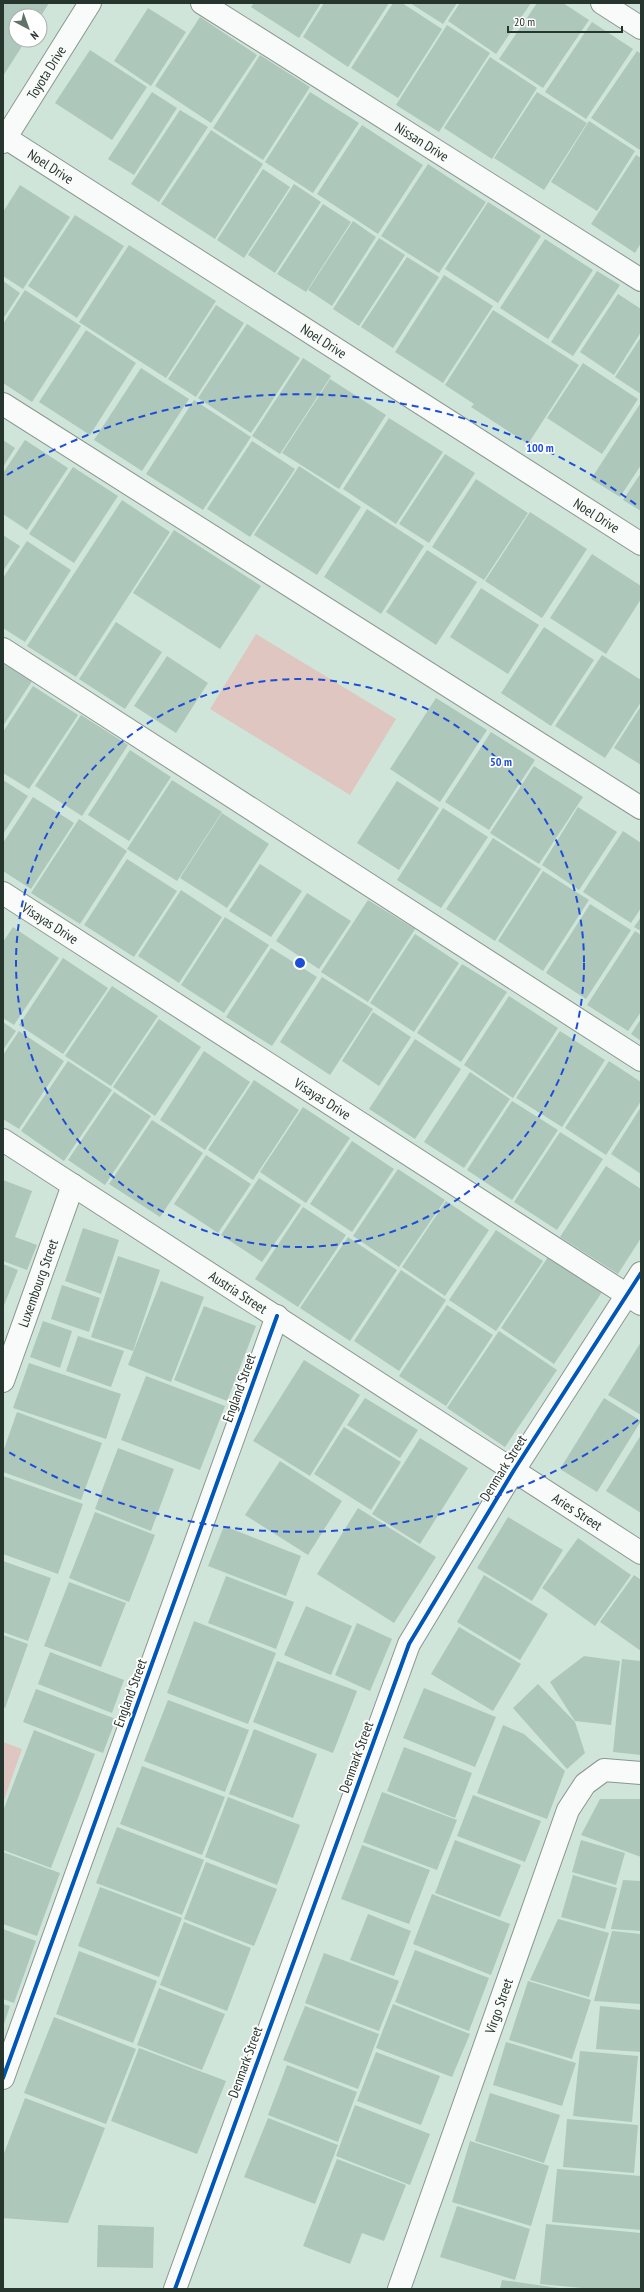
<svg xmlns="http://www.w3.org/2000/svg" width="644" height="2292" viewBox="0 0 644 2292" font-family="'PT Sans Narrow',sans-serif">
	<rect width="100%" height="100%" fill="#d0e5d9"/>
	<!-- green -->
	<path fill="#dfc6c0" d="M256 634 396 719 350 795 210 709Z
		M3 1742 22 1749 3 1803Z"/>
	<!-- building -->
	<path fill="#adc7ba" d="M5 3H49L41 16H16V40H26L3 76V6Z
		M254 3H321L299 38 251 7Z
		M324 3H389L348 67 303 37Z
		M393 3H402L442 29 398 98 351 68Z
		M410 3H457L443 24Z
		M460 3H531L496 54 448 21Z
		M537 3H563L589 20 543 88 499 59Z
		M148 8 186 32 151 86 114 61Z
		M200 17 257 55 211 123 155 86Z
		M592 22 633 49 586 119 545 92Z
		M447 25 490 53 439 132 396 105Z
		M90 50 147 87 112 140 55 103Z
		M637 51 641 54 640 150 591 118Z
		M260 55 310 87 263 160 213 128Z
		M490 57 537 88 492 159 444 128Z
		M152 92 177 108 134 175 108 159Z
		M310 92 359 123 313 193 265 162Z
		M537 92 587 123 544 190 494 158Z
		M180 110 208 127 159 202 131 184Z
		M589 121 635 151 597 211 551 182Z
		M362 125 423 165 378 234 317 194Z
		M211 130 263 164 215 239 161 204Z
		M636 155 641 158V243L635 253 591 224Z
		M428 164 486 202 439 273 381 236Z
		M263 169 290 187 244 258 217 240Z
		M294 184 321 202 275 273 248 255Z
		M20 185 70 217 23 289 3 276V212Z
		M488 202 541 236 498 303 445 269Z
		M323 204 351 222 306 292 277 274Z
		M75 215 124 246 77 318 28 286Z
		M353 221 376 237 332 306 308 290Z
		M379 238 405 255 359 326 333 309Z
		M545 239 593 270 548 339 500 308Z
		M129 245 216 301 166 378 79 322Z
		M407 257 439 277 393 348 361 327Z
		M597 271 620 285 573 356 551 342Z
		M444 275 493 306 443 383 395 352Z
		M3 281 20 293 3 319Z
		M25 290 81 326 32 402 3 383V324Z
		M618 294 641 309V332L614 375 580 352Z
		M216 305 244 323 196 397 168 379Z
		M493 310 579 365 528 444 471 407 474 404 445 385Z
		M247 324 300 358 251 433 198 398Z
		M86 330 136 363 90 435 39 402Z
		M641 337V394L615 377Z
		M303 358 331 376 280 454 252 436Z
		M583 363 638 399 602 454 547 418Z
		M141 368 189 399 142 471 94 440Z
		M330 379 386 415 339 489 282 453Z
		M194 400 251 437 203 510 146 474Z
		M640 404 641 465 620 497 591 479Z
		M389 418 443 452 396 524 343 489Z
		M3 440 15 448 3 467Z
		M25 440 68 468 27 530 3 514V473Z
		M252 441 295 469 250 537 207 509Z
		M445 454 475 473 429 543 399 524Z
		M299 466 361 507 317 575 254 535Z
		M73 467 118 496 74 563 29 534Z
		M641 473V511L623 500Z
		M476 479 528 513 484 580 432 547Z
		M122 500 170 532 76 677 27 646Z
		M367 509 424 546 381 614 324 577Z
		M530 512 587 549 542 618 485 581Z
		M174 530 261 586 220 649 133 593Z
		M3 535 20 546 3 571Z
		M27 541 71 570 25 642 3 628V578Z
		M427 550 477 582 436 645 386 612Z
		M592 554 641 586V599L606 654 550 618Z
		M481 588 539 625 508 674 450 637Z
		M116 622 162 652 125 709 79 679Z
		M544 627 594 660 551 726 501 693Z
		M602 655 641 680V702L605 758 555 726Z
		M167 656 208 683 176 733 134 706Z
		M3 659 34 678 3 726Z
		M33 686 78 715 29 789 3 773V732Z
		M436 698 487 730 440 802 390 769Z
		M641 706V765L614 748Z
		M81 715 128 745 82 816 35 786Z
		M491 732 535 760 489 830 445 802Z
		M130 750 171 777 129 841 88 815Z
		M534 766 583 797 539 864 490 833Z
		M3 780 28 796 3 834Z
		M172 780 222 812 177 881 127 849Z
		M397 781 439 808 399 870 357 843Z
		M33 797 74 823 31 889 3 871V843Z
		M578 807 617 832 579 890 542 865Z
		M443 808 488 837 441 908 397 880Z
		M222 813 269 844 227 908 180 878Z
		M79 819 127 851 80 924 31 893Z
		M623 831 641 843V908L631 923 583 892Z
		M493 838 541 869 495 941 446 909Z
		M127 859 177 891 134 957 84 925Z
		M260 864 302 891 271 937 229 911Z
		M543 871 589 900 543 971 498 941Z
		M181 890 222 917 179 983 138 956Z
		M307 893 351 921 319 969 276 941Z
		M368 900 415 929 368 1002 321 972Z
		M590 904 631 930 586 999 546 973Z
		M225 917 269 945 224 1013 181 985Z
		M641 917V931L634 927Z
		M13 927 59 958 14 1025 3 1018V942Z
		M635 931 641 935V1012L628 1031 587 1005Z
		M415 934 459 963 414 1032 370 1003Z
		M271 948 317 977 272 1046 226 1017Z
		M63 958 108 988 63 1054 19 1025Z
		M462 964 507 992 461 1062 417 1033Z
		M322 977 373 1009 330 1075 280 1042Z
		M112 986 158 1016 111 1086 65 1056Z
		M509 996 558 1028 513 1098 464 1065Z
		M373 1012 411 1037 379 1086 342 1061Z
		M159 1019 201 1047 155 1116 113 1087Z
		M641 1019V1041L631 1034Z
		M3 1022 16 1031 3 1050Z
		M19 1031 64 1061 19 1129 3 1119V1055Z
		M560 1031 605 1060 562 1127 516 1098Z
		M415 1039 461 1069 415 1139 369 1109Z
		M204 1051 250 1082 205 1150 160 1120Z
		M68 1061 112 1090 64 1161 21 1131Z
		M609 1061 641 1082V1101L606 1155 565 1128Z
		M470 1072 510 1099 464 1168 424 1142Z
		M254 1080 299 1110 253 1180 208 1150Z
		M114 1092 151 1116 105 1185 68 1160Z
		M512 1101 558 1130 512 1200 467 1170Z
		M303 1107 350 1138 306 1203 260 1172Z
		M641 1107V1174L611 1154Z
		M152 1120 203 1153 160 1217 109 1184Z
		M560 1132 603 1159 557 1230 514 1202Z
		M352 1141 394 1169 352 1232 310 1204Z
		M206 1155 251 1184 218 1233 174 1204Z
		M606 1166 641 1189V1238L618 1274 560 1237Z
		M398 1169 445 1200 399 1267 353 1236Z
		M259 1178 301 1205 262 1262 221 1235Z
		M3 1180 32 1191 15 1237 37 1245 27 1270 3 1261Z
		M446 1201 489 1230 445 1296 402 1267Z
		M303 1207 346 1235 298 1307 255 1279Z
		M83 1228 119 1240 101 1294 65 1281Z
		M496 1230 543 1261 496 1331 449 1300Z
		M348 1237 397 1270 350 1341 300 1308Z
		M118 1256 160 1270 133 1351 91 1337Z
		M548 1257 602 1292 554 1364 501 1328Z
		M3 1264 18 1270 3 1308Z
		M401 1270 446 1300 399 1371 354 1341Z
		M161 1281 204 1297 171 1382 128 1365Z
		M62 1285 100 1298 89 1332 51 1319Z
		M447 1305 493 1335 446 1406 399 1376Z
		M204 1306 256 1326 227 1401 174 1380Z
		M43 1321 72 1331 60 1368 30 1357Z
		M499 1331 557 1370 505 1447 447 1408Z
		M78 1336 124 1351 111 1387 66 1371Z
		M641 1342V1415L608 1395Z
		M304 1360 360 1395 310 1476 253 1441Z
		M29 1363 121 1394 106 1439 13 1408Z
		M146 1376 225 1406 200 1470 121 1440Z
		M365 1398 418 1430 400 1458 347 1425Z
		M604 1398 641 1421 597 1492 560 1469Z
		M17 1412 102 1443 81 1500 3 1472V1452Z
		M344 1427 401 1462 371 1510 314 1474Z
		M641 1435V1513L606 1491Z
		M420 1438 468 1468 420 1544 372 1514Z
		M118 1448 174 1469 151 1531 95 1509Z
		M280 1461 342 1501 308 1555 245 1515Z
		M3 1476 83 1504 58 1574 3 1554Z
		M358 1508 436 1557 394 1623 317 1574Z
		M95 1512 155 1535 129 1602 69 1578Z
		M508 1517 563 1550 532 1601 477 1568Z
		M224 1526 301 1556 286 1596 208 1566Z
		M578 1538 631 1575 595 1626 542 1588Z
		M3 1561 51 1578 28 1641 3 1632Z
		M484 1575 548 1614 520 1660 457 1622Z
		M634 1575 641 1580V1651L600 1622Z
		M226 1576 294 1602 276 1649 208 1623Z
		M69 1582 126 1603 101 1667 44 1646Z
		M306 1606 352 1626 331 1675 284 1655Z
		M194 1621 276 1653 248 1724 167 1693Z
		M357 1623 392 1639 370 1691 335 1675Z
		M459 1627 521 1664 493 1711 431 1674Z
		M3 1635 28 1644 5 1708 3 1707Z
		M50 1652 124 1680 112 1713 38 1684Z
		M584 1656 620 1661 611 1725 575 1721 550 1682Z
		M622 1659 641 1661V1755L613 1752Z
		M277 1661 357 1691 333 1753 253 1722Z
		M538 1684 575 1722 585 1753 567 1769 513 1708Z
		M424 1688 496 1717 475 1767 403 1738Z
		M36 1689 116 1719 103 1753 23 1722Z
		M168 1700 249 1730 225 1792 144 1761Z
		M503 1725 524 1734 565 1771 547 1819 477 1793Z
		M254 1729 317 1754 293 1818 229 1794Z
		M34 1730 95 1754 51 1868 3 1850V1811Z
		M404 1747 472 1773 455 1818 387 1791Z
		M142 1766 225 1797 202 1855 120 1824Z
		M382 1792 457 1820 437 1870 363 1842Z
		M473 1795 541 1821 525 1862 457 1836Z
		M228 1797 300 1825 277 1885 205 1857Z
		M600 1799H641V1857L581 1835Z
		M117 1827 204 1860 182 1915 96 1883Z
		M455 1840 521 1865 500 1917 435 1893Z
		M581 1840 625 1853 616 1885 572 1872Z
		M362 1845 430 1870 409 1924 341 1899Z
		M3 1852 60 1873 37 1936 3 1924Z
		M206 1862 277 1889 254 1946 184 1919Z
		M573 1875 617 1888 605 1929 561 1917Z
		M623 1880 641 1881V1931L611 1929Z
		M100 1887 182 1918 159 1977 78 1946Z
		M432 1894 510 1924 491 1975 413 1944Z
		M368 1914 411 1931 394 1976 350 1960Z
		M558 1919 609 1933 589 1997 530 1980Z
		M184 1922 251 1948 227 2011 160 1985Z
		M3 1929 36 1941 14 2003 3 1999Z
		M612 1931 641 1934V2004L594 2001Z
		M415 1950 489 1978 469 2031 395 2002Z
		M79 1951 157 1981 133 2043 56 2014Z
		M324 1953 399 1981 379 2031 305 2003Z
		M528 1981 591 2000 572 2059 509 2040Z
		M159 1988 225 2014 202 2070 137 2045Z
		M3 2004 10 2006 3 2027Z
		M393 2004 470 2034 452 2077 376 2048Z
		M305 2006 379 2034 358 2089 283 2060Z
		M600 2006 641 2010V2052L596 2049Z
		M54 2017 136 2049 106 2124 24 2093Z
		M506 2042 576 2063 562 2106 493 2085Z
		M139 2048 226 2081 197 2154 111 2121Z
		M580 2051 638 2056 632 2122 573 2116Z
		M376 2052 440 2076 421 2125 357 2101Z
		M287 2065 357 2092 338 2142 268 2115Z
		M490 2093 560 2115 544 2163 475 2141Z
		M25 2098 105 2128 68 2223 3 2218V2156Z
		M355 2105 430 2134 410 2185 336 2156Z
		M268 2118 338 2145 315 2204 244 2177Z
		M567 2119 638 2125 634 2173 563 2167Z
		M470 2141 549 2166 531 2226 452 2202Z
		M337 2159 406 2185 384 2241 362 2233 350 2264 303 2246Z
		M557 2169 641 2176V2230L552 2222Z
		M457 2206 530 2229 515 2280 440 2257Z
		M546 2224 641 2233V2289H592L540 2284Z
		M98 2225 154 2227 153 2268 97 2267Z
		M502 2280 558 2288V2289H500Z"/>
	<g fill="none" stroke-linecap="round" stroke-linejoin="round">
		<!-- street casing -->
		<g stroke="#88978f" stroke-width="24">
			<g id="street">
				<path id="s1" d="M202 3 641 280"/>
				<path d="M602 3 641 28"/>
				<path id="s2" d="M6 138 641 544"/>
				<path id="s3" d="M3 142 90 3"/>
				<path d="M3 404 641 808"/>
				<path d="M3 649 641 1060"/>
				<path id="s4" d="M3 893 641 1304"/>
				<path id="s5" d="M3 1140 641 1553"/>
				<path id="s6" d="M3 1381 73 1185"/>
				<path d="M3 2078 277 1316"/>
				<path d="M175 2289 409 1644 514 1470 641 1273"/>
				<path id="s7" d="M399 2289 568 1810 585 1784 604 1770 641 1773"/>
			</g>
		</g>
		<!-- street -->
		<use href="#street" stroke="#f8fbf9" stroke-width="22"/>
		<!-- cycleway casing -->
		<g stroke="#fff" stroke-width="6">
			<path id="cycleway" d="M3 2078 277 1316
				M175 2289 409 1644 514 1470 641 1273"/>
		</g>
		<!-- cycleway -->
		<use href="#cycleway" stroke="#0057b8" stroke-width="4"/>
	</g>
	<!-- distance rings -->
	<g fill="none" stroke="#1d4ed8" stroke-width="2" stroke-dasharray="7 5">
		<circle cx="300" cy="963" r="284"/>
		<path d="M638 1420A569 569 0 0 1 7 1451M7 475A569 569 0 0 1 638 506"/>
	</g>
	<g text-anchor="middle" stroke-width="3.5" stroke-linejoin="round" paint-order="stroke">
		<!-- street labels -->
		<g font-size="14" fill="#26352d" stroke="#fff">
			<text dy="5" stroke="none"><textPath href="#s3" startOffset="82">Toyota Drive</textPath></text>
			<text dy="5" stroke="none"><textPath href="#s1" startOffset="260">Nissan Drive</textPath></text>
			<text dy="5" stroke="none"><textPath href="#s2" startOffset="53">Noel Drive</textPath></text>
			<text dy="5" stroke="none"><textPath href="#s2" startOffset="377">Noel Drive</textPath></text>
			<text dy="5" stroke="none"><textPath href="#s2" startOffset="701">Noel Drive</textPath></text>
			<text dy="5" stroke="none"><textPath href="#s4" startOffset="56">Visayas Drive</textPath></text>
			<text dy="5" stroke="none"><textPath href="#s4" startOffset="380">Visayas Drive</textPath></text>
			<text dy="5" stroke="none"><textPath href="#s6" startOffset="104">Luxembourg Street</textPath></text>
			<text dy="5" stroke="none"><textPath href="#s5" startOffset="280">Austria Street</textPath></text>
			<text transform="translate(239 1388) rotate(-70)" y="5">England Street</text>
			<text transform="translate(503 1468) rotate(-58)" y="5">Denmark Street</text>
			<text dy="5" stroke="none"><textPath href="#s5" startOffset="684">Aries Street</textPath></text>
			<text transform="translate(130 1693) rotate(-70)" y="5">England Street</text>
			<text transform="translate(356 1757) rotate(-70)" y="5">Denmark Street</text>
			<text dy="5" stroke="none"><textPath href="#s7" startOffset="300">Virgo Street</textPath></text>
			<text transform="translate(245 2062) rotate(-70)" y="5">Denmark Street</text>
		</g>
	</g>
	<circle cx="300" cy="963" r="6" fill="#1d4ed8" stroke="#fff" stroke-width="2"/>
	<g font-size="12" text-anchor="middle" font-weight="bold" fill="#1d4ed8" stroke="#fff" stroke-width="3.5" stroke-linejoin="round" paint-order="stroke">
		<text x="540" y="452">100 m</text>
		<text x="501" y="766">50 m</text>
	</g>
	<!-- border -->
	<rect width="644" height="2292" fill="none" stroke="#26352d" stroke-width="8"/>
	<!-- north arrow -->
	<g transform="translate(28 28) rotate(139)"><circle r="19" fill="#ffffff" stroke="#a8aeab"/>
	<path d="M0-3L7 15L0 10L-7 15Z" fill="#627369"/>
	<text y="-6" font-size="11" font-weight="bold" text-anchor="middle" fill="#26352d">N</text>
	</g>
	<!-- scale -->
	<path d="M508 26v6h114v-6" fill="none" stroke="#26352d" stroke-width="2"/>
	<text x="514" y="26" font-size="12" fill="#26352d" stroke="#ffffff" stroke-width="3" paint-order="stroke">20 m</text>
</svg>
